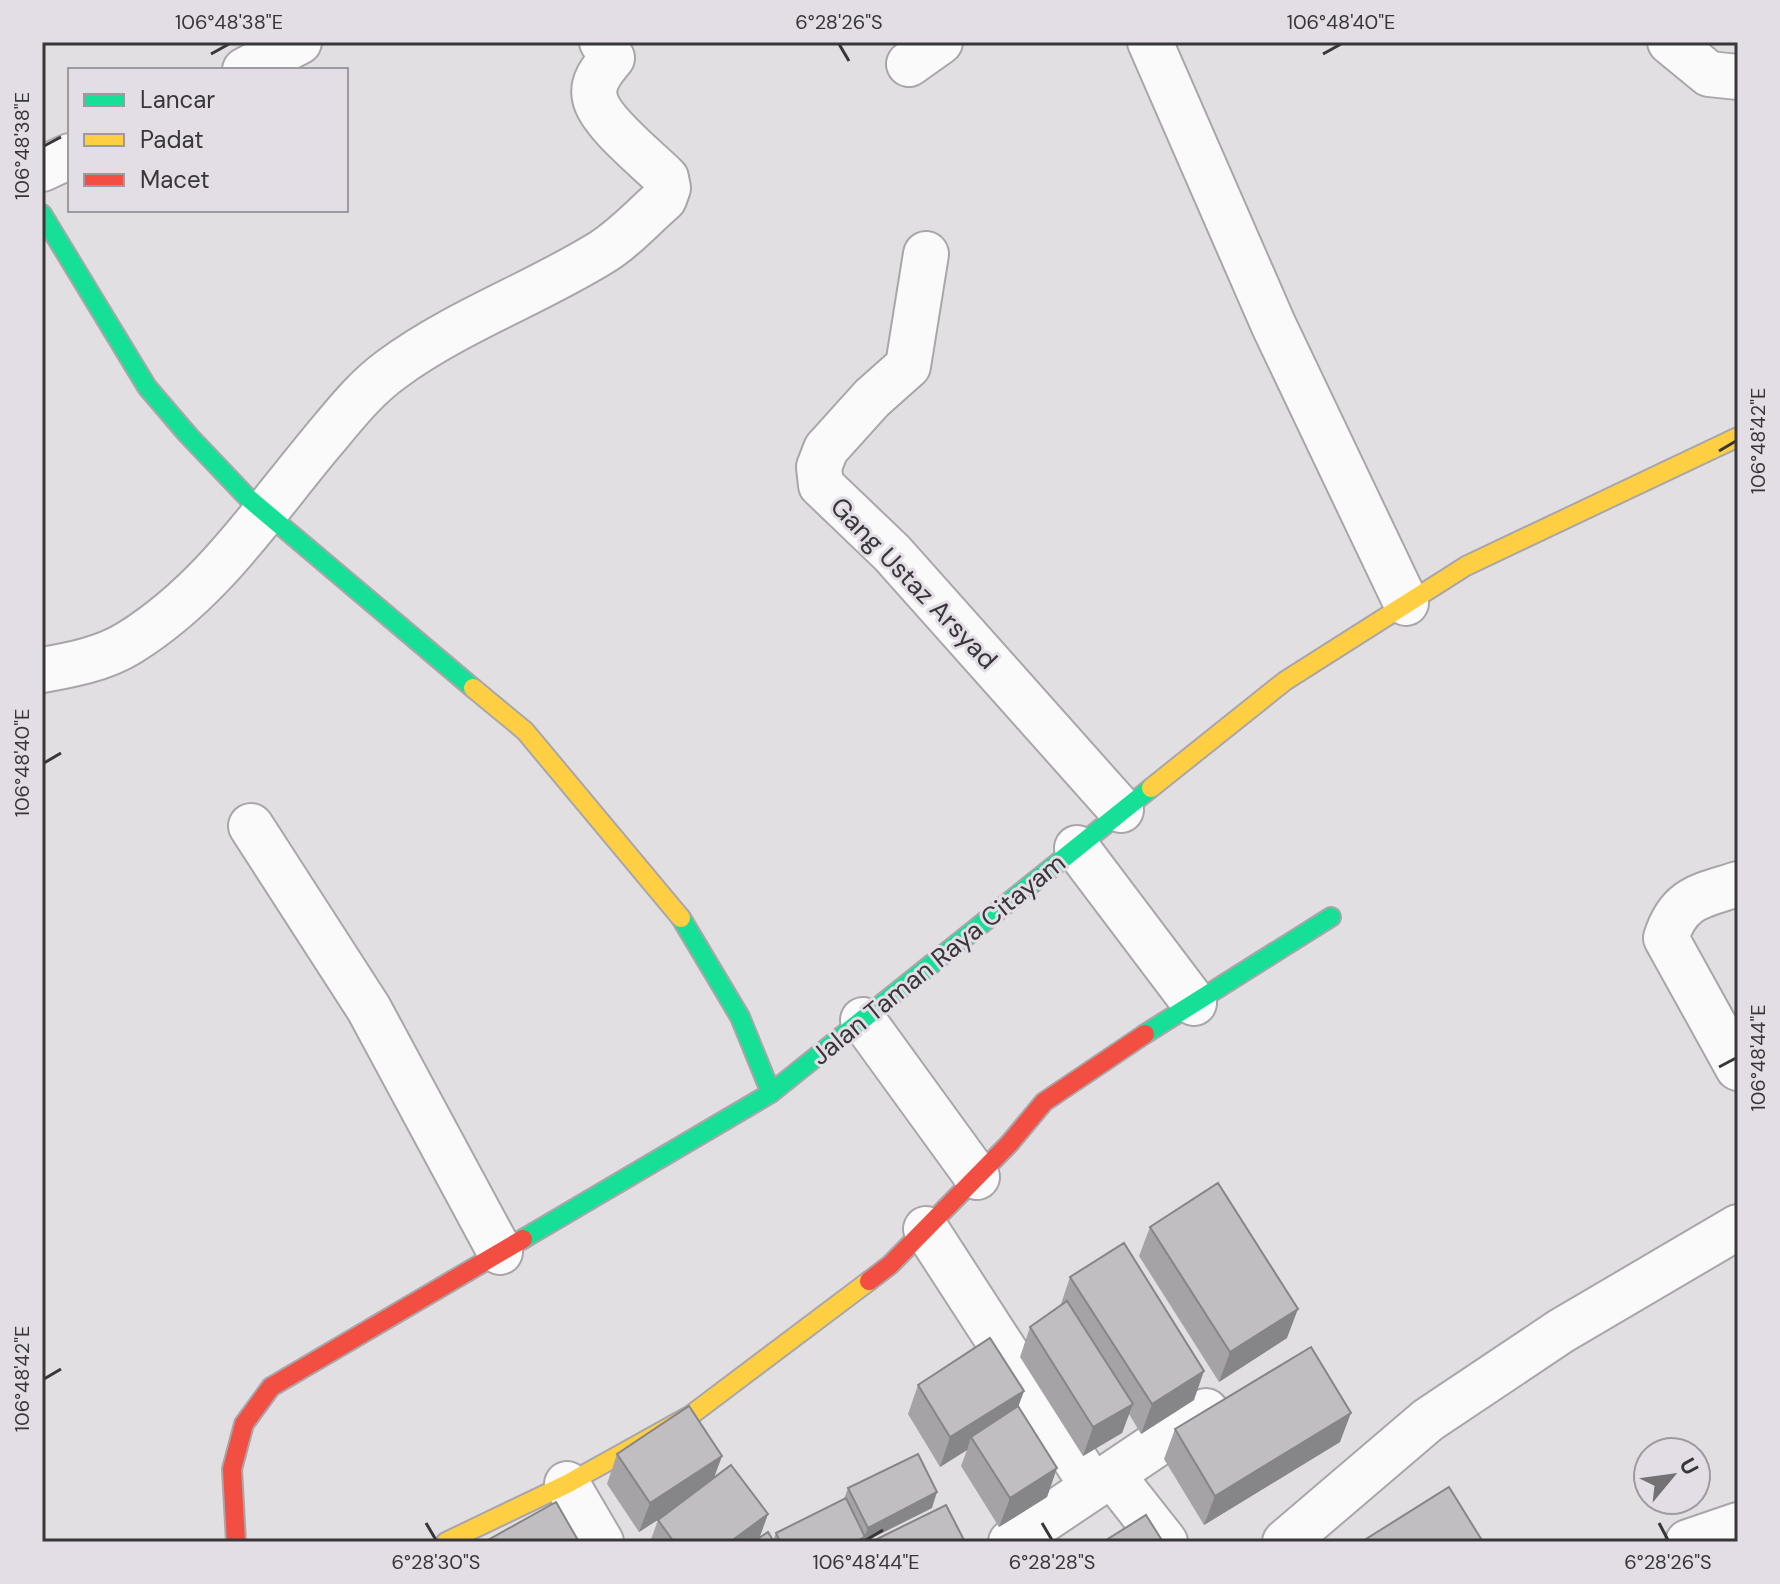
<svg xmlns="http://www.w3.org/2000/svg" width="1780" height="1584" viewBox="0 0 1780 1584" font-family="'DM Sans',sans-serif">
	<rect width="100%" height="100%" fill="#e2dfe3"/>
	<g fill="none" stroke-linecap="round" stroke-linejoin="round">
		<!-- street casing -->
		<g stroke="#a9a6aa" stroke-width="48">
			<path id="street" d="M1150 42 1274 326 1406 603
				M1670 42 1709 74 1738 77
				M909 64 940 42
				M245 70 299 42
				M42 169 70 156
				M926 254 908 366 872 398 826 449 819 467 821 485 892 553 1121 810
				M42 670C71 665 103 659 129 643 210 593 261 515 321 443 343 417 364 389 392 369 456 322 532 295 599 254 623 240 643 217 664 199L668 188 666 178C648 160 599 121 595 98 591 82 603 69 612 58L602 42
				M251 826 369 1009 500 1252
				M1077 848 1194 1003
				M1738 884C1701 896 1679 897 1666 938L1738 1068
				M863 1020 977 1177
				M926 1229 1093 1487
				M1113 1476 1165 1542
				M567 1484 601 1542
				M1011 1542 1206 1411
				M1285 1542 1428 1420 1561 1331 1738 1227
				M1688 1542 1738 1525"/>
		</g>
		<!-- fast casing -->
		<g stroke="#a9a6aa" stroke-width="22">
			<path id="fast" d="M42 214 147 387 188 435 247 497 473 688
				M681 918 740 1017 771 1093
				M1145 1034 1331 917
				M523 1239 771 1093 1151 788"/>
		</g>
		<!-- slow casing -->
		<g stroke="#a9a6aa" stroke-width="22">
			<path id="slow" d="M473 688 525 731 681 918
				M1151 788 1285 681 1466 566 1738 437
				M446 1542 567 1484 691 1415 869 1281"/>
		</g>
		<!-- jam casing -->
		<g stroke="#a9a6aa" stroke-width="22">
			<path id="jam" d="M869 1281 890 1265 1009 1144 1044 1102 1145 1034
				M236 1542 232 1469 244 1424 271 1387 523 1239"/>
		</g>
		<!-- street -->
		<use href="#street" stroke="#fbfafb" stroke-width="44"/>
		<!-- fast -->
		<use href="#fast" stroke="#16e098" stroke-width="18"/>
		<!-- slow -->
		<use href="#slow" stroke="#ffcf43" stroke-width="18"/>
		<!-- jam -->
		<use href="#jam" stroke="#f24e42" stroke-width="18"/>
	</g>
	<!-- wall -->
	<path fill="#a5a3a6" d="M1150 1227 1287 1338 1219 1382 1139 1256Z
		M1070 1277 1194 1400 1141 1434 1129 1414 1122 1433 1083 1456 1020 1357 1030 1327 1060 1307Z
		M918 1385 1024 1391 1018 1407 1057 1468 1047 1497 999 1527 961 1466 967 1450 940 1467 908 1414Z
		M1175 1429 1340 1442 1204 1525 1164 1459Z
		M617 1454 722 1456 713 1479 768 1514 759 1538 773 1540 776 1533 844 1499 848 1488 932 1508 864 1542H650L658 1520 662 1517 639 1532 607 1484Z"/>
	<!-- shaded-wall -->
	<path fill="#868587" d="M1298 1309 1287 1338 1219 1382 1230 1352Z
		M1204 1371 1194 1400 1141 1434 1152 1404Z
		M1024 1391 1013 1420 971 1437 967 1450 940 1467 950 1437Z
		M1133 1404 1122 1433 1083 1456 1093 1427Z
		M1351 1413 1340 1442 1204 1525 1215 1496Z
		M722 1456 711 1486 639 1532 650 1503Z
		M1057 1468 1047 1497 999 1527 1010 1498Z
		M937 1492 932 1508 864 1542H855L864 1537 868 1528Z
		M768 1514 758 1542H730Z"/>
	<!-- building -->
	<path fill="#c0bec1" stroke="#868587" stroke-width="2" d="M1218 1183 1298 1309 1230 1352 1150 1227Z
		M1124 1243 1204 1371 1152 1404 1070 1277Z
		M1067 1301 1133 1404 1093 1427 1030 1327Z
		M990 1338 1024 1391 950 1437 918 1385Z
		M1311 1347 1351 1413 1215 1496 1175 1429Z
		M689 1406 722 1456 650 1503 617 1454Z
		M1018 1406 1057 1468 1010 1498 971 1437Z
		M918 1454 937 1492 868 1528 848 1488Z
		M731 1465 768 1514 730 1542H674L658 1520Z
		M1449 1487 1483 1542H1368L1366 1539Z
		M846 1498 865 1537 855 1542H780L776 1533Z
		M556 1502 579 1542H490L488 1540Z
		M946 1505 965 1542H878L877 1539Z
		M1146 1515 1163 1542H1103Z
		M768 1532 774 1542H753Z"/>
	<!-- ticks -->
	<path fill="none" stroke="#383639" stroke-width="3" d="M839 44 849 61M211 54 229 44M1323 54 1341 44M44 146 61 137M1719 451 1736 441M44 763 61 753M1719 1067 1736 1058M44 1379 61 1369M426 1523 436 1540M1042 1523 1052 1540M1659 1523 1668 1540M866 1540 883 1530"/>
	<g text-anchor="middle" stroke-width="6" stroke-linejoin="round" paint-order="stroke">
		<!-- street labels -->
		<g font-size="26" fill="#383639" stroke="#e3dde5">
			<text transform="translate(914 583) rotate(46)" y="9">Gang Ustaz Arsyad</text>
			<text transform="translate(938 959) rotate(-39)" y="9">Jalan Taman Raya Citayam</text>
		</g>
	</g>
	<!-- border -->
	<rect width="1780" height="1584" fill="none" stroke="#e3dde5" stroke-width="88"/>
	<!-- legend -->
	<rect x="68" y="68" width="280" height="144" fill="#e3dde5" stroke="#9f9aa0" stroke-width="2"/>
	<rect x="84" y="94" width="40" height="12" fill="#16e098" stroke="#9f9aa0" stroke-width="2"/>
	<text x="140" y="108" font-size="24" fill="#383639">Lancar</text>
	<rect x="84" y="134" width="40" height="12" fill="#ffcf43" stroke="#9f9aa0" stroke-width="2"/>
	<text x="140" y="148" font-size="24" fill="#383639">Padat</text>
	<rect x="84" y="174" width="40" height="12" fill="#f24e42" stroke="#9f9aa0" stroke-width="2"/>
	<text x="140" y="188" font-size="24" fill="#383639">Macet</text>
	<!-- north arrow -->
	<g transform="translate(1672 1476) rotate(61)"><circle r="38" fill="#e3dde5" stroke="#9f9aa0" stroke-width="2"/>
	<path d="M0-6L14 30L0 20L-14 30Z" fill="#747174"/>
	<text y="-12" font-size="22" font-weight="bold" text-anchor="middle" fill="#383639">U</text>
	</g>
	<rect x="44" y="44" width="1692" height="1496" fill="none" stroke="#383639" stroke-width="3"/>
	<g font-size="20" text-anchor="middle" fill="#383639">
		<text x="229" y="29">106°48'38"E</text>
		<text x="839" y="29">6°28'26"S</text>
		<text x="1341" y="29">106°48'40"E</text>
		<text transform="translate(22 146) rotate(-90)" y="7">106°48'38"E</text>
		<text transform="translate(1758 441) rotate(-90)" y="7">106°48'42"E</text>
		<text transform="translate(22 763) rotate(-90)" y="7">106°48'40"E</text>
		<text transform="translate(1758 1058) rotate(-90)" y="7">106°48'44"E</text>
		<text transform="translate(22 1379) rotate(-90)" y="7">106°48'42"E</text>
		<text x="436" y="1569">6°28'30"S</text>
		<text x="866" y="1569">106°48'44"E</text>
		<text x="1052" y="1569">6°28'28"S</text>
		<text x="1668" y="1569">6°28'26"S</text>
	</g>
</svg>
